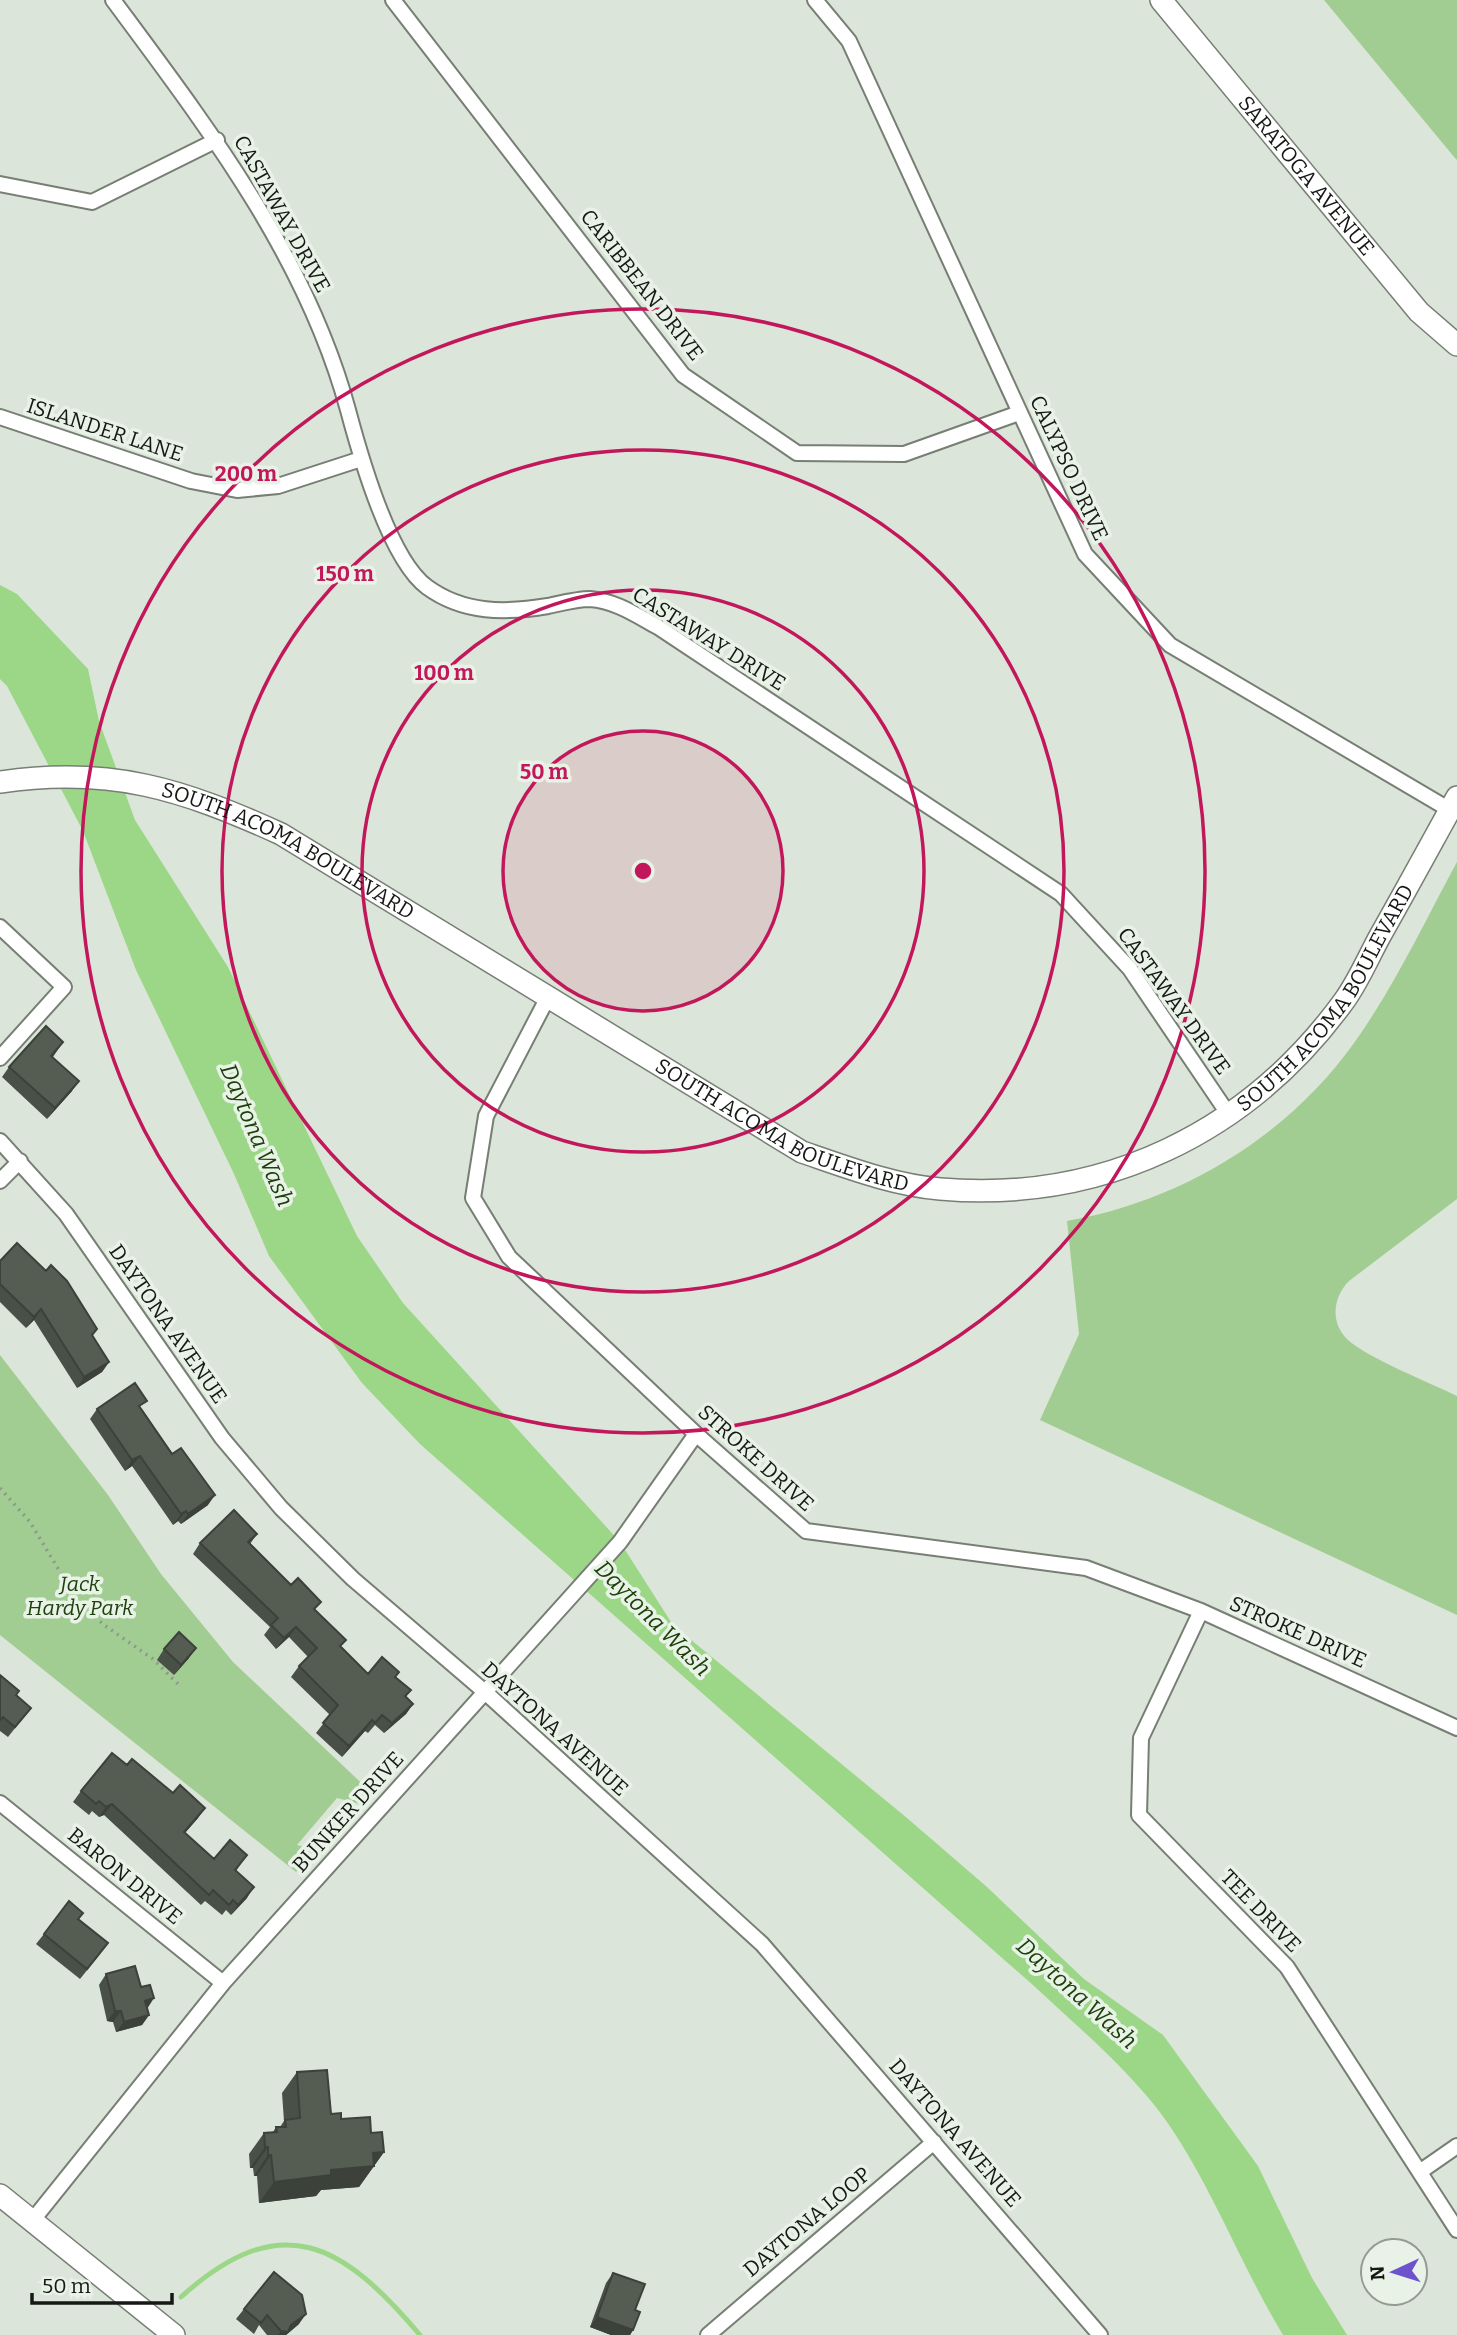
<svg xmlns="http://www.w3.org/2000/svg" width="1457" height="2335" viewBox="0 0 1457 2335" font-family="Bitter,serif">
	<rect width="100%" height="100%" fill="#dce5d9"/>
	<!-- green -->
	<path fill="#a1cd92" d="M1324 0H1457V160L1455 158Z
		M1457 862V1199L1349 1281C1333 1297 1330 1322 1347 1339 1365 1357 1431 1383 1457 1396V1615L1040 1420 1079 1334 1067 1221C1181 1201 1287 1137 1354 1043 1394 987 1424 923 1457 862Z
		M0 1355 108 1495 161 1574 233 1662 372 1793 364 1805 337 1798 297 1845 315 1850 296 1872 0 1635Z"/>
	<!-- water -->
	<path fill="#9cd788" d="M0 585 17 594 88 669 99 721 135 820 228 967 357 1236 403 1303 620 1542 673 1625 907 1818 987 1887 1084 1979 1163 2035 1258 2166 1312 2278 1347 2335H1283C1240 2264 1211 2183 1162 2115 1126 2067 1078 2027 1034 1986L420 1444 362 1383 269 1256 234 1174 136 970 83 831 7 686 0 679Z"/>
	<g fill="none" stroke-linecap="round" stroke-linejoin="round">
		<!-- stream -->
		<path stroke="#9cd788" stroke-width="5" d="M181 2297C282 2206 343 2244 420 2335"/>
		<!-- street casing -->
		<g stroke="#777e74" stroke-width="18">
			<path id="street" d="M113 0C207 127 306 255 348 410 360 455 389 559 427 587 464 614 506 613 548 606 562 603 577 599 590 599 616 601 636 615 658 627L1061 894 1130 969 1229 1115
				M393 0 683 375 797 453 904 454 1019 413
				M815 0 849 41 1085 554 1170 645 1450 810
				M0 184 92 202 217 140
				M0 417 191 481 237 490 278 486 361 459
				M0 927 64 987 0 1058
				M548 997 486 1116 473 1198 509 1257 696 1434 806 1531 1086 1568 1201 1611 1457 1728
				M0 1141 66 1214 222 1438 281 1508 353 1579 485 1692 762 1944 1100 2335
				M0 1181 20 1161
				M1201 1611 1141 1738 1139 1815 1287 1967 1457 2230
				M0 1803 223 1983
				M1421 2171 1457 2146
				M32 2221 223 1983 620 1542 696 1434
				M708 2335 934 2142"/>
		</g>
		<!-- secondary casing -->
		<g stroke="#777e74" stroke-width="24">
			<g id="secondary">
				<path id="s1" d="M1161 0 1419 312 1457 345"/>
				<path id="s2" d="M0 782C111 766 182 789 281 834L802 1152C846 1167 893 1185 940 1189 1103 1203 1248 1133 1344 1001 1358 982 1368 958 1380 936 1406 890 1431 844 1457 797"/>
				<path d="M0 2195 174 2335"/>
			</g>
		</g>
		<!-- path -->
		<path stroke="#90978e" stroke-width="3.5" stroke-dasharray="2 5" stroke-linecap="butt" d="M0 1488 30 1522 77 1600 104 1625 153 1659 180 1686"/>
		<!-- street -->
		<use href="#street" stroke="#fff" stroke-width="14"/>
		<!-- secondary -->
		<use href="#secondary" stroke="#fff" stroke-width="21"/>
	</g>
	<!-- wall -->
	<path fill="#495047" d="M63 1042 53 1057 72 1091 47 1119 2 1077 9 1067Z
		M0 1261 92 1335 109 1362 102 1372 77 1388 34 1320 26 1328 0 1302Z
		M97 1409H142L208 1505 181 1524 178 1521 173 1525 132 1466 125 1471 90 1419Z
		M257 1534 250 1544 316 1611 341 1647 368 1674 399 1672 396 1677 411 1690 406 1697 413 1704 406 1714 384 1733 375 1725 368 1733 365 1731 342 1757 316 1733 330 1715 291 1677 299 1666 308 1657 289 1637 276 1649 264 1635 270 1627 193 1554 200 1543Z
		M164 1649 189 1658 174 1675 157 1660Z
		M0 1675 16 1696 31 1708 8 1737 0 1731Z
		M127 1765 198 1818 185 1833 214 1859 247 1855 236 1871 247 1898 231 1915 226 1910 222 1915 205 1901 201 1905 104 1815 99 1817 92 1811 89 1815 73 1802 81 1791Z
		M78 1920 100 1954 80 1979 36 1944 44 1934Z
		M106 1974 147 2008 149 2015 142 2025 116 2032 113 2022 107 2021 99 1985Z
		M297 2072 331 2114 371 2133 384 2152 359 2187 321 2190 316 2196 259 2203 257 2176H254L253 2168H250L249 2154 264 2133 273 2132 276 2127H280L284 2121 282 2093Z
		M613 2273 635 2310 633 2330 630 2335H611L590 2327 606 2283Z
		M244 2309 299 2324 286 2335H267L259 2325 254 2334 236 2319Z"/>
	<!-- shaded-wall -->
	<path fill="#3c413a" d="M79 1081 72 1091 47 1119 55 1108Z
		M41 1309 34 1320 26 1328 34 1317Z
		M109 1362 102 1372 77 1388 84 1377Z
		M140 1456 132 1466 125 1471 132 1460Z
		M215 1495 208 1505 181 1524 188 1514Z
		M186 1511 178 1521 173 1525 181 1514Z
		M296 1627 289 1637 276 1649 284 1638Z
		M196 1648 189 1658 174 1675 181 1665Z
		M413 1704 406 1714 384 1733 392 1723Z
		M372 1720 365 1731 342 1757 349 1746Z
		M112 1804 104 1815 99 1817 106 1807Z
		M205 1808 198 1818 176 1843 184 1832Z
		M254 1887 247 1898 231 1915 238 1905Z
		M154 1998 147 2009 145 2001Z
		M115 2011H121L113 2022 107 2021Z
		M149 2015 142 2025 116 2032 124 2022Z
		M265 2147H268L253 2168H250Z
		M384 2152 359 2187 321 2190 316 2196 259 2203 274 2182 331 2170 373 2153Z
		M268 2155H271L257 2176H254Z
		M306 2314 299 2324 286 2335H278L281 2331 291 2325Z
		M597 2317 633 2330 630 2335H611L590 2327Z"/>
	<!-- building -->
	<path fill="#555d53" stroke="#3c413a" stroke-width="2" d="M46 1026 63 1042 51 1056 79 1081 55 1108 9 1067Z
		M17 1243 46 1271 51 1265 67 1281 97 1329 92 1335 109 1362 84 1377 41 1309 34 1317 0 1284V1261Z
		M135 1383 147 1401 139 1406 172 1454 181 1448 215 1495 188 1514 186 1511 181 1514 140 1456 132 1460 97 1409Z
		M234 1510 257 1534 248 1542 291 1585 298 1578 321 1602 314 1609 346 1640 340 1646 368 1674 382 1657 399 1672 395 1677 411 1690 405 1696 413 1704 392 1723 382 1715 375 1723 372 1720 349 1746 323 1723 338 1705 299 1666 317 1648 296 1627 284 1638 271 1625 278 1618 200 1543Z
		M179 1632 196 1648 181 1665 164 1649Z
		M0 1675 19 1691 16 1695 31 1708 15 1727 3 1717 0 1720Z
		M112 1753 127 1765 132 1759 173 1793 180 1785 205 1808 184 1832 214 1859 230 1840 247 1855 235 1870 254 1887 238 1905 233 1900 229 1905 213 1890 209 1895 112 1804 106 1807 99 1801 96 1804 81 1791Z
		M69 1901 83 1913 78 1919 108 1943 87 1969 44 1934Z
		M135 1966 141 1987 150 1985 154 1998 145 2001 149 2015 124 2022 121 2011H115L106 1974Z
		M327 2070 331 2114 341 2113V2119L370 2117 371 2133 382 2132 384 2152 373 2153 374 2166 331 2170V2175L274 2182 271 2155H268V2147H265L264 2133 277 2132 276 2127H286L285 2120 300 2118 297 2072Z
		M274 2272 302 2295 306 2314 291 2325 288 2332 281 2331 267 2315 261 2323 244 2309Z
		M613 2273 645 2284 635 2310 640 2312 633 2330 597 2317Z"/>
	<!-- distance rings -->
	<circle cx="643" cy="871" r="140" fill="#c2185b" fill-opacity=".12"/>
	<g fill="none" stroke="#c2185b" stroke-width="3.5">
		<circle cx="643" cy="871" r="140"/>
		<circle cx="643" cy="871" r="281"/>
		<circle cx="643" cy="871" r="421"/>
		<circle cx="643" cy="871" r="562"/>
	</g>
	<g text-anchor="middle" stroke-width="7" stroke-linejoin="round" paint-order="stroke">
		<!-- street labels -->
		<g font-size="21" fill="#151814" stroke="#e9f2e7">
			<text dy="7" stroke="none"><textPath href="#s1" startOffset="228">SARATOGA AVENUE</textPath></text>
			<text transform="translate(282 214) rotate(61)" y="7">CASTAWAY DRIVE</text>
			<text transform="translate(642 285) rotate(52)" y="7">CARIBBEAN DRIVE</text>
			<text transform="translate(105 430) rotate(18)" y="7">ISLANDER LANE</text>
			<text transform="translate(1069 468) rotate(65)" y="7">CALYPSO DRIVE</text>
			<text transform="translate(709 639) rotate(32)" y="7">CASTAWAY DRIVE</text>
			<text dy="7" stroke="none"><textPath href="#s2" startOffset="304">SOUTH ACOMA BOULEVARD</textPath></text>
			<text dy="7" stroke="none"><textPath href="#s2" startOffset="1502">SOUTH ACOMA BOULEVARD</textPath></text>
			<text transform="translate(1174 1001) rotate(54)" y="7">CASTAWAY DRIVE</text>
			<text dy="7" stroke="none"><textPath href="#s2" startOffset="872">SOUTH ACOMA BOULEVARD</textPath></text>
			<text transform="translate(168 1324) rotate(55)" y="7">DAYTONA AVENUE</text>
			<text transform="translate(756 1458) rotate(42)" y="7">STROKE DRIVE</text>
			<text transform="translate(1298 1632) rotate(24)" y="7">STROKE DRIVE</text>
			<text transform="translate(555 1729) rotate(42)" y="7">DAYTONA AVENUE</text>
			<text transform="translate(348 1812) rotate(-48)" y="7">BUNKER DRIVE</text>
			<text transform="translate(125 1876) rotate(39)" y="7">BARON DRIVE</text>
			<text transform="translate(1261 1911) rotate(46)" y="7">TEE DRIVE</text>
			<text transform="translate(955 2133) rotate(49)" y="7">DAYTONA AVENUE</text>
			<text transform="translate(807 2222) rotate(-40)" y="7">DAYTONA LOOP</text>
		</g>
		<!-- park labels -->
		<g font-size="21" font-style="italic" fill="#1c410c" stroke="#e9f2e7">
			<text x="80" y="1591">Jack<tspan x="80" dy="24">Hardy Park</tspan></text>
		</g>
		<!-- water labels -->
		<g font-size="23" font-style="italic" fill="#1c410b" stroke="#e9f2e7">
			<text transform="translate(257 1135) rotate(67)" y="8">Daytona Wash</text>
			<text transform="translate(653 1618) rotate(45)" y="8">Daytona Wash</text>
			<text transform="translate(1077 1993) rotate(42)" y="8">Daytona Wash</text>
		</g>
	</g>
	<circle cx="643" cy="871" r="10" fill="#c2185b" stroke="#e9f2e7" stroke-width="3.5"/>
	<g font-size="21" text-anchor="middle" font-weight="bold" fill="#c2185b" stroke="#e9f2e7" stroke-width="7" stroke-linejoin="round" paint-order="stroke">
		<text x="246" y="481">200 m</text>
		<text x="345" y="581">150 m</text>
		<text x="444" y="680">100 m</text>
		<text x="544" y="779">50 m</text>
	</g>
	<!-- north arrow -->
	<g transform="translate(1394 2272) rotate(266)"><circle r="33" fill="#e9f2e7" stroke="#949b93" stroke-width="2"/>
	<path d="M0-5L12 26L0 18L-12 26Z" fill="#6c53cd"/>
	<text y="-10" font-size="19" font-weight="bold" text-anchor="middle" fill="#151814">N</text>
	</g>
	<!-- scale -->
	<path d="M32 2293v10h140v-10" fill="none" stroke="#151814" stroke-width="3.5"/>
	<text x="42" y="2293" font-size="21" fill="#151814" stroke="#e9f2e7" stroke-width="5" paint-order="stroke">50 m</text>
</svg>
